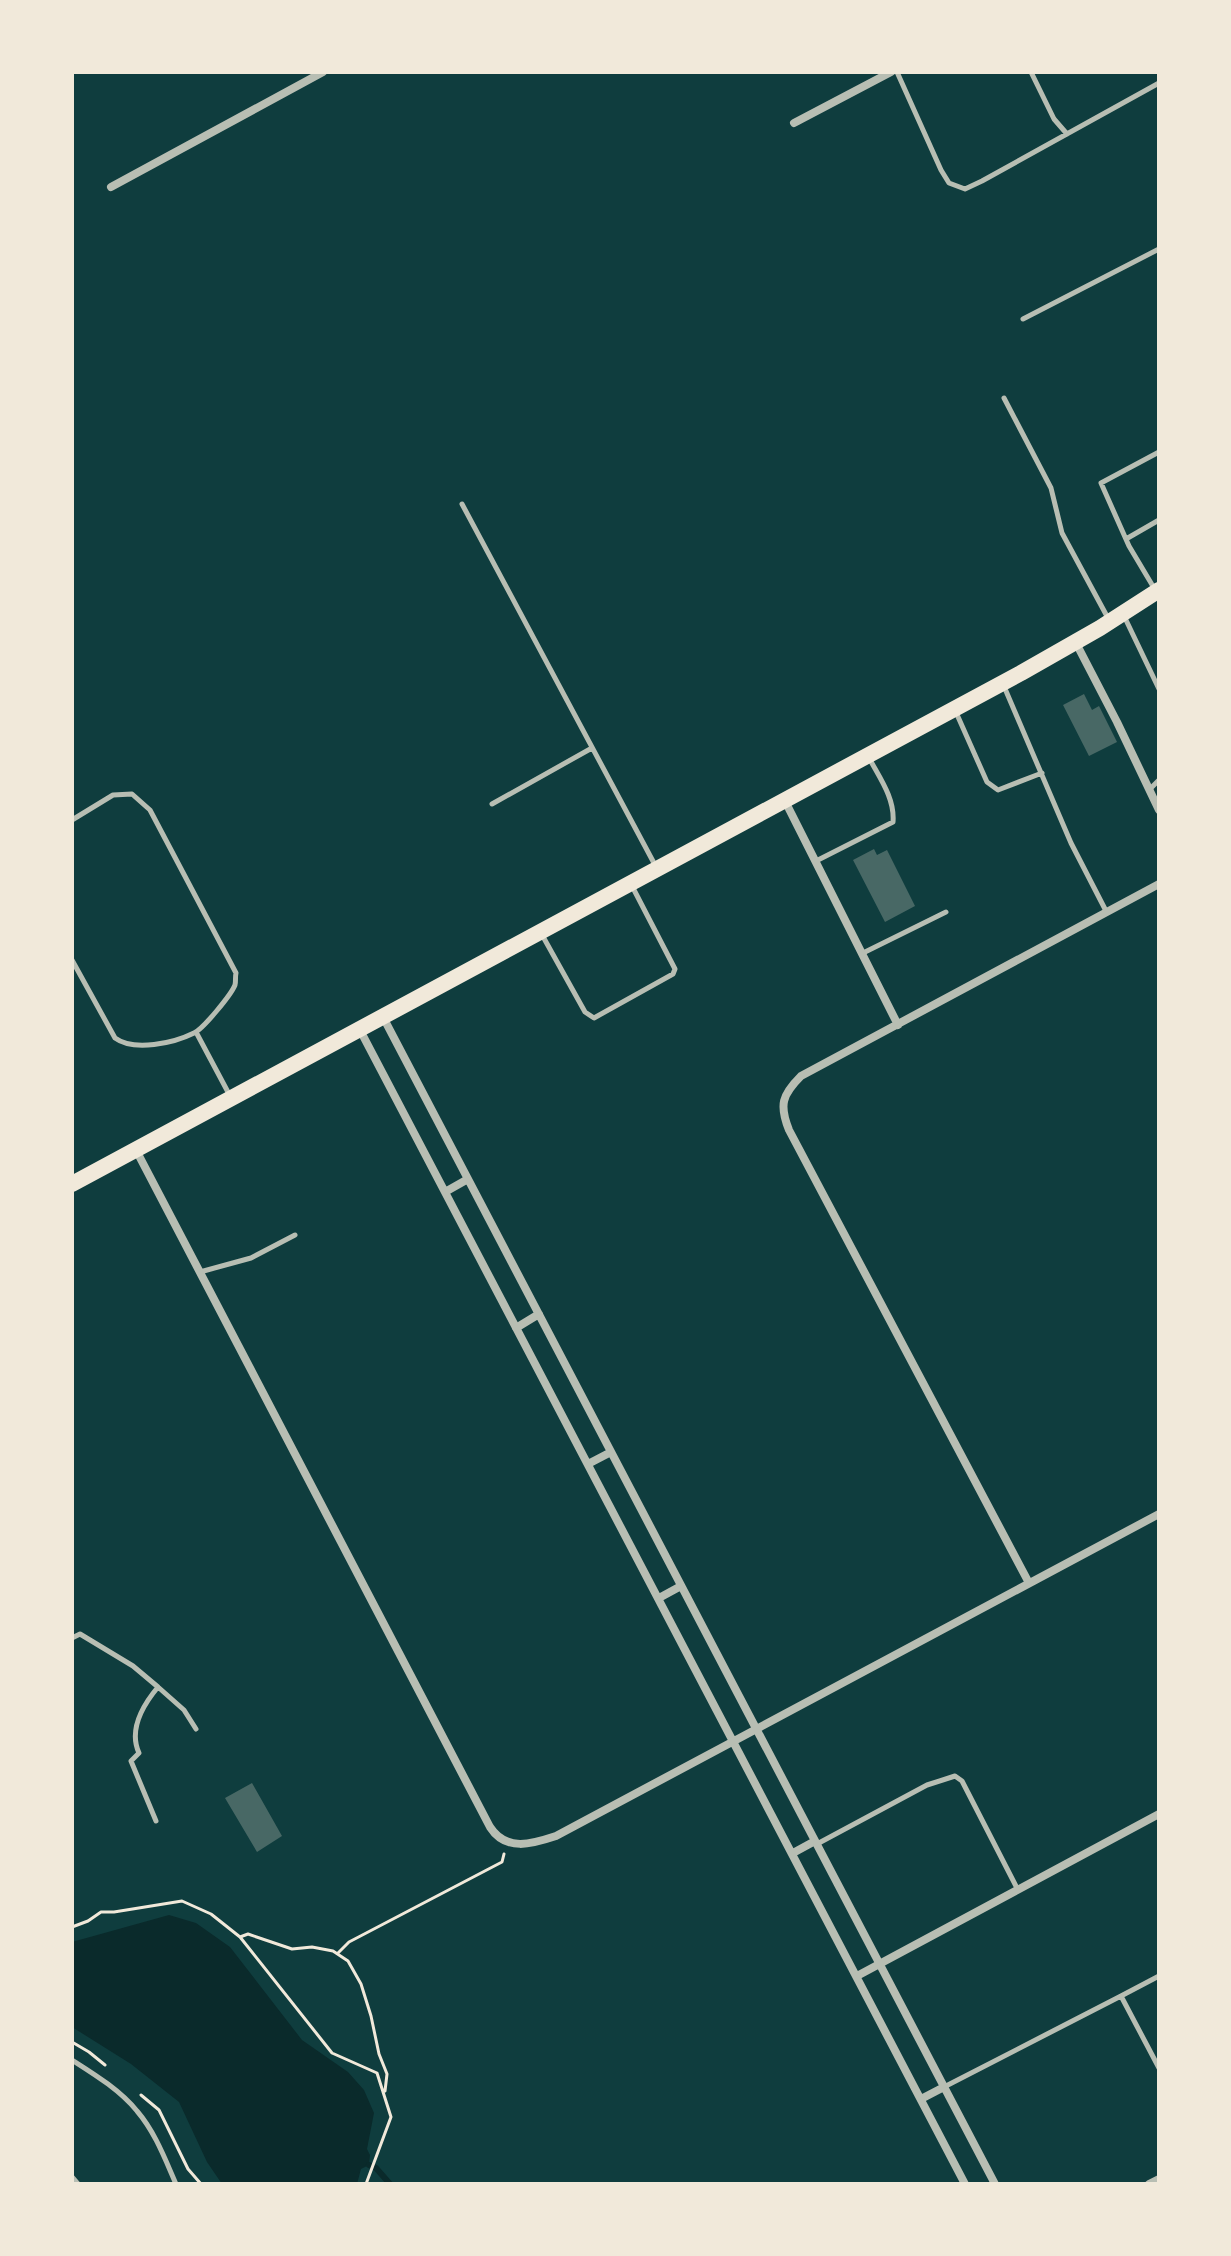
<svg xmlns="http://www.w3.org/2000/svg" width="1231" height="2256" viewBox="0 0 1231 2256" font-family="Roboto,sans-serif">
	<rect width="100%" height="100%" fill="#0f3d3e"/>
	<!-- water -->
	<path fill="#0a2a2b" d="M169 1915 196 1923 230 1947 302 2040 348 2072 364 2090 374 2113 367 2149 370 2155 369 2165 361 2169 357 2184H222L207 2162 179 2102 131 2064 72 2027V1942Z"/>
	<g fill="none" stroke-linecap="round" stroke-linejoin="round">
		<!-- stream -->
		<path stroke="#0a2a2b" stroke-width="6" d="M369 2165 376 2168 390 2184"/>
	</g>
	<!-- building -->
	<path fill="#486865" d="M1084 694 1092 710 1099 706 1117 742 1089 756 1063 705Z
		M874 849 877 855 887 850 915 906 885 922 853 860Z
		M252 1783 282 1836 257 1852 225 1798Z"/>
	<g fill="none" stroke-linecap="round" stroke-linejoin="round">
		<!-- path -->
		<path stroke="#f1e9da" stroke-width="3" d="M72 1927 88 1921 101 1912H114L182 1901 211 1914 240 1937 332 2053 377 2073 391 2117 366 2184
			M240 1937 248 1934 292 1949 312 1947 333 1951 348 1961 361 1984 371 2016 379 2054 387 2074 385 2091
			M338 1953 349 1942 502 1862 504 1854
			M72 2042 89 2052 105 2065
			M141 2095 159 2110 188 2169 201 2184"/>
		<!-- service -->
		<path stroke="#b8beb3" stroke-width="5" d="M897 72 941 170 949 183 965 189 982 181 1159 83
			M1031 72 1054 119 1067 134
			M1023 319 1159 249
			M1004 398 1051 488 1062 533 1109 620
			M462 504 655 865
			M1126 539 1159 520
			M1154 588 1129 546 1101 483 1159 452
			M1125 618 1159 689
			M1003 684 1071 843 1106 911
			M955 710 987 782 998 790 1042 773
			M1149 790 1159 780
			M492 804 592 748
			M72 820 113 795 132 794 150 810 236 973C235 977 236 981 235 985 231 995 203 1029 194 1033 174 1043 134 1052 115 1038L72 960
			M816 861 893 822C895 798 879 777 868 756
			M541 933 585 1012 594 1018 673 974 675 969 632 886
			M863 953 946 912
			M196 1032 229 1094
			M200 1272 251 1258 295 1235
			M72 1638 80 1634 133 1666 158 1687C143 1705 128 1729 139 1753L131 1761 156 1821
			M158 1687 184 1710 196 1729
			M817 1844 927 1785 955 1776 962 1781 1018 1890
			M1121 1996 1159 1976
			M72 2060C94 2074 120 2090 137 2111 155 2132 165 2159 176 2184
			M944 2087 1121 1996 1159 2068
			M72 2177 78 2184"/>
		<!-- minor -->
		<path stroke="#b8beb3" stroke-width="8" d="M794 123 891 72
			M111 187 323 72
			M1076 643 1117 722 1159 810
			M785 801 898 1025
			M383 1017 995 2184
			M360 1030 965 2184
			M136 1150 490 1827C506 1852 532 1844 556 1836L1159 1514
			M445 1192 468 1179
			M516 1328 539 1314
			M588 1464 611 1452
			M1029 1583 789 1130C779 1105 782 1095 801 1076L1159 884
			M659 1598 681 1586
			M793 1853 815 1841
			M857 1976 1159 1814
			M921 2099 944 2087
			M1149 2184 1159 2179"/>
		<!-- secondary -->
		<path stroke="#f1e9da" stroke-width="16" d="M72 1184 1021 673 1100 628 1159 590"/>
	</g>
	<!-- border -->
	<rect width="1231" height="2256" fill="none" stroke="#f1e9da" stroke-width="148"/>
</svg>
